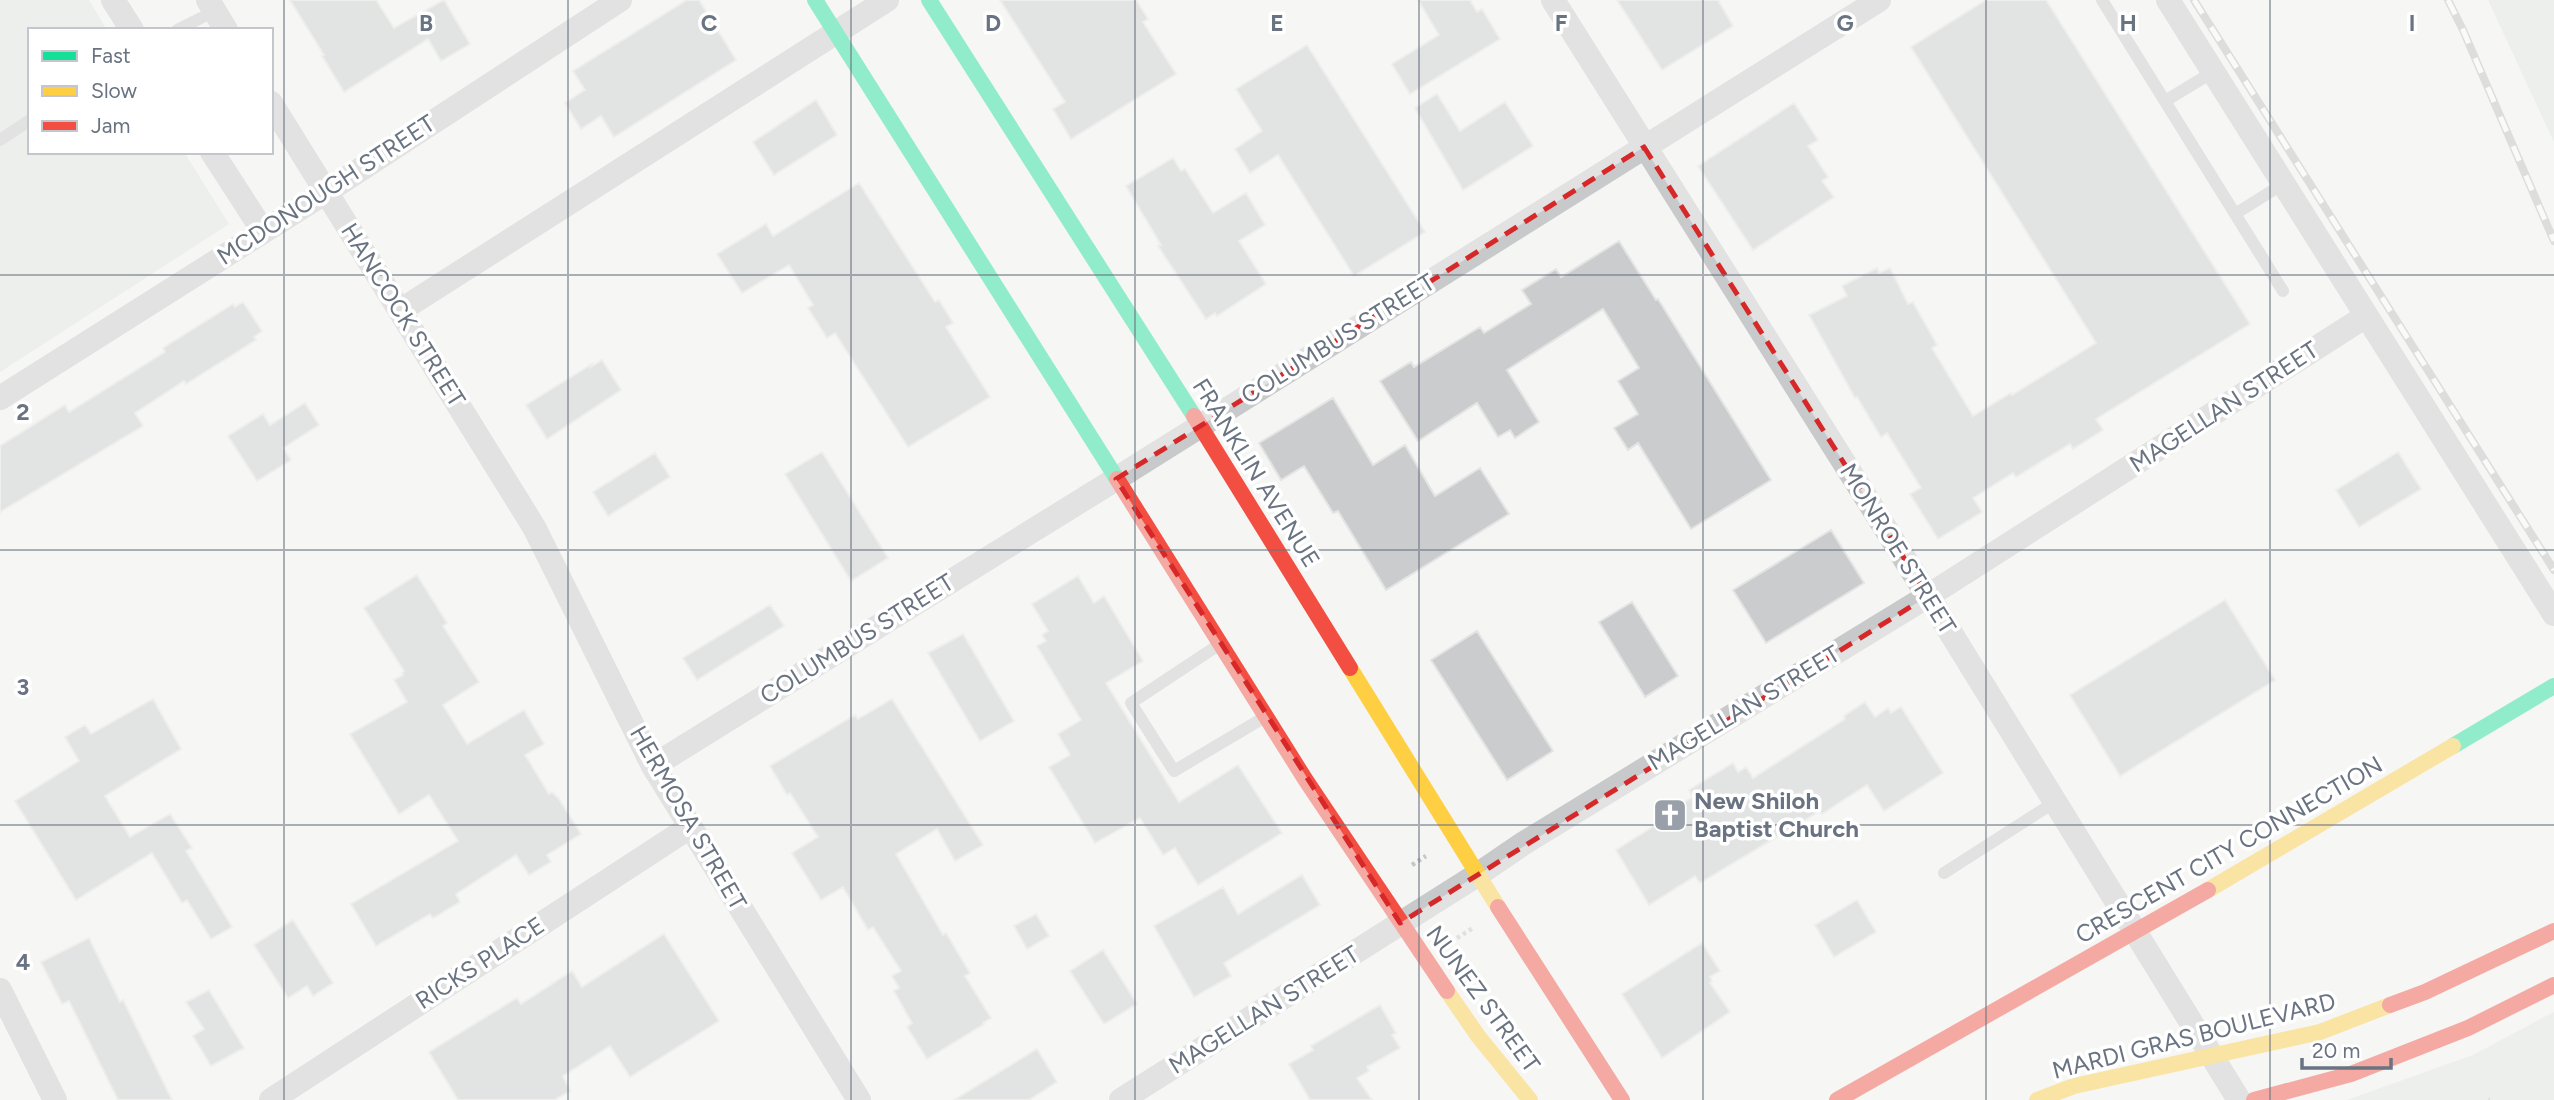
<svg xmlns="http://www.w3.org/2000/svg" width="2554" height="1100" viewBox="0 0 2554 1100" font-family="Figtree,sans-serif">
	<rect width="100%" height="100%" fill="#f5f5f4"/>
	<!-- green -->
	<path fill="#e3e6e2" d="M0 0H89L107 30H30V152H184L229 224 0 372Z
		M2488 0H2554V142Z
		M2554 1012V1100H2347L2473 1055Z"/>
	<!-- building -->
	<path fill="#cbccce" stroke="#e4e4e4" stroke-width="2" d="M290 0H376L394 28 444 0 470 44 441 61 428 39 344 92 322 56 324 55Z
		M687 0H699L736 60 614 137 601 116 581 129 565 103 585 90 573 71Z
		M1000 0H1136L1148 19 1143 22 1176 74 1071 139 1053 109 1065 102Z
		M1418 0H1470L1477 12 1482 9 1500 39 1410 94 1392 64 1439 35Z
		M1617 0H1718L1733 26 1662 70Z
		M1986 0H2046L2250 324 2096 419 2103 430 2073 449 2070 444 2016 477 2013 473 1973 498 1982 512 1938 539 1910 494 1921 488 1887 433 1881 437 1857 397 1855 398 1809 315 1847 296 1842 286 1877 268 1879 273 1890 268 1908 304 1913 302 1937 345 1932 348 1973 416 2011 393 2012 395 2096 343 1911 47Z
		M1307 45 1425 232 1354 276 1278 155 1250 173 1235 149 1262 131 1236 89Z
		M1437 94 1460 131 1505 102 1533 146 1463 190 1415 108Z
		M816 100 837 135 774 175 753 142Z
		M1794 103 1818 140 1808 146 1828 177 1822 181 1834 197 1753 250 1698 166Z
		M1173 158 1181 171 1185 169 1213 213 1246 193 1265 225 1239 241 1266 284 1217 316 1215 313 1206 319 1158 246 1161 245 1126 186Z
		M859 183 935 302 939 300 953 323 946 327 990 397 908 447 835 333 827 338 808 308 813 305 789 265 742 293 717 254 766 224 773 236Z
		M1619 241 1656 300 1658 299 1771 480 1691 529 1638 443 1628 450 1614 428 1638 414 1618 381 1639 368 1603 309 1507 370 1539 422 1515 438 1510 430 1498 437 1477 403 1418 441 1380 381 1411 362 1414 367 1480 327 1484 333 1531 304 1522 290 1556 269 1561 277Z
		M243 302 262 331 254 337 256 340 186 384 184 381 135 413 143 426 0 512V446L65 405 69 412 165 352 163 348 233 304 235 307Z
		M602 360 621 390 547 439 526 405 592 364 591 367Z
		M1333 398 1373 465 1405 445 1435 496 1480 468 1509 514 1386 590 1338 511 1333 513 1304 466 1281 480 1259 443Z
		M305 403 319 425 283 448 291 460 257 481 228 436 263 414 270 425Z
		M822 452 888 558 851 581 785 474Z
		M2398 452 2421 489 2359 527 2336 490Z
		M655 453 670 477 608 516 593 492Z
		M1831 530 1864 583 1766 643 1733 590Z
		M417 575 447 623 443 626 479 682 443 705 467 744 524 710 544 744 525 755 549 794 552 792 559 799 581 834 547 855 551 862 529 875 516 855 456 894 460 902 433 918 430 914 376 946 351 904 458 841 429 795 399 814 350 734 407 702 394 680 403 675 402 673 404 671 364 608Z
		M1078 576 1094 603 1104 596 1143 661 1106 683 1179 802 1238 765 1282 833 1198 885 1175 848 1163 855 1140 818 1095 843 1049 767 1070 755 1058 734 1081 720 1037 646 1046 641 1042 635 1048 631 1032 604Z
		M2225 600 2275 680 2120 776 2070 695Z
		M1632 602 1678 676 1645 697 1599 622Z
		M770 605 784 626 697 680 683 658Z
		M1477 631 1553 751 1507 780 1431 660Z
		M963 634 1014 721 980 741 928 653Z
		M153 699 181 749 105 796 130 837 170 814 192 848 186 851 232 927 211 939 187 900 182 903 152 853 76 900 15 801 79 761 65 737 85 725 91 734Z
		M892 699 983 845 955 861 937 829 896 854 943 935 946 933 970 973 965 976 991 1018 983 1023 984 1024 927 1059 907 1027 912 1023 894 991 899 988 892 976 901 971 873 927 868 930 843 887 821 900 792 853 818 837 790 793 787 795 770 766 855 715 858 719Z
		M1865 702 1875 717 1888 708 1891 713 1901 707 1943 773 1884 811 1867 785 1822 814 1820 811 1700 883 1695 876 1649 905 1616 850 1662 821 1660 817 1693 797 1689 790 1733 763 1738 772 1746 767 1753 778 1845 719 1844 716Z
		M1302 875 1320 905 1224 963 1231 976 1194 997 1154 926 1223 887 1238 914Z
		M1857 900 1876 932 1834 957 1815 925Z
		M1036 914 1049 936 1027 949 1014 926Z
		M293 920 333 983 313 996 307 986 288 998 254 945Z
		M664 934 719 1021 630 1077 610 1046 563 1076 570 1091 554 1100H458L429 1052 517 998 521 1004 572 971 582 987Z
		M89 938 120 1002 123 1000 172 1100H118L69 1001 62 1004 41 962Z
		M1702 943 1720 971 1710 977 1712 981 1710 983 1730 1012 1662 1058 1622 994Z
		M1103 950 1137 1004 1104 1024 1070 971Z
		M209 990 244 1048 211 1066 193 1036 204 1029 186 1002Z
		M1380 1005 1396 1033 1392 1035 1400 1048 1367 1067 1369 1071 1357 1078 1372 1100H1310L1289 1064 1313 1050 1311 1046Z
		M1037 1049 1057 1082 1029 1100H954Z"/>
	<g fill="none" stroke-linecap="round" stroke-linejoin="round">
		<!-- path -->
		<path stroke="#c6c7c8" stroke-width="4.5" stroke-dasharray="3.5 3.5" stroke-linecap="butt" d="M1412 865 1426 856
			M1457 938 1473 928
			M2488 1100H2490"/>
		<!-- lane -->
		<path stroke="#c8c9ca" stroke-width="12" d="M2102 0 2283 291
			M177 30 215 11
			M2165 101 2213 72
			M0 140 30 120
			M2235 214 2283 184
			M1220 644 1131 703 1174 771 1265 717
			M1944 873 2055 802"/>
		<!-- street -->
		<path stroke="#c8c9ca" stroke-width="24" d="M113 0 132 30
			M208 0 226 30
			M1553 0 1928 596 2239 1100
			M2168 0 2554 614
			M271 103 534 527 653 766 859 1100
			M212 152 263 231
			M401 310 887 0
			M0 398 326 192 620 0
			M653 766 1116 479 1879 0
			M0 990 55 1100
			M271 1100 690 827
			M1121 1100 1477 875 1524 843 1928 596 2366 316"/>
		<!-- fast -->
		<path stroke="#16e098" stroke-width="16" d="M815 0 1117 479
			M929 0 1194 416
			M2453 746 2554 686"/>
		<!-- slow -->
		<path stroke="#ffcf43" stroke-width="16" d="M1350 668 1498 907
			M2208 890 2453 746
			M1447 991 1478 1036 1530 1100
			M2037 1100 2074 1086 2320 1032 2390 1005"/>
		<!-- jam -->
		<path stroke="#f24e42" stroke-width="16" d="M1194 416 1350 668
			M1117 479 1305 779 1447 991
			M1498 907 1622 1100
			M2390 1005 2425 992 2554 931
			M1837 1100 2208 890
			M2254 1100 2351 1074 2468 1028 2554 985"/>
		<!-- rail casing -->
		<g stroke="#bfbfc0" stroke-width="8">
			<path id="rail" d="M2194 0 2554 570
				M2448 0 2463 30 2554 241"/>
		</g>
		<!-- rail -->
		<use href="#rail" stroke="#fff" stroke-width="5" stroke-dasharray="16" stroke-linecap="butt"/>
	</g>
	<!-- marked area -->
	<path d="M0 0H2554V1100H0ZM1644 147 1928 596 1400 923 1116 479Z" fill="#f5f5f4" fill-opacity=".55" fill-rule="evenodd"/>
	<path fill="none" stroke="#d62828" stroke-width="5" stroke-dasharray="14 9" stroke-linejoin="round" d="M1644 147 1928 596 1400 923 1116 479Z"/>
	<!-- grid -->
	<path fill="none" stroke="#697381" stroke-width="2" stroke-opacity="0.55" d="M284 0V1100M568 0V1100M851 0V1100M1135 0V1100M1419 0V1100M1703 0V1100M1986 0V1100M2270 0V1100M0 275H2554M0 550H2554M0 825H2554"/>
	<!-- icons -->
	<defs>
		<g id="church-square" transform="scale(1.75)"><rect x="-9" y="-9" width="18" height="18" rx="4" fill="#9aa0a9" stroke="#fff"/><path d="M-1.2-6h2.4v3.5h3.3v2.4h-3.3V6h-2.4V-.1h-3.3v-2.4h3.3Z" fill="#fff"/></g>
	</defs>
	<g fill-rule="evenodd">
		<use href="#church-square" x="1670" y="815"/>
	</g>
	<g text-anchor="middle" stroke-width="7" stroke-linejoin="round" paint-order="stroke">
		<!-- street labels -->
		<g font-size="24" fill="#697381" stroke="#fff">
			<text transform="translate(326 190) rotate(-33)" y="8">MCDONOUGH STREET</text>
			<text transform="translate(403 315) rotate(58)" y="8">HANCOCK STREET</text>
			<text transform="translate(1338 339) rotate(-32)" y="8">COLUMBUS STREET</text>
			<text transform="translate(2224 407) rotate(-33)" y="8">MAGELLAN STREET</text>
			<text transform="translate(1256 473) rotate(58)" y="8">FRANKLIN AVENUE</text>
			<text transform="translate(1898 549) rotate(58)" y="8">MONROE STREET</text>
			<text transform="translate(857 639) rotate(-32)" y="8">COLUMBUS STREET</text>
			<text transform="translate(1744 708) rotate(-31)" y="8">MAGELLAN STREET</text>
			<text transform="translate(688 818) rotate(60)" y="8">HERMOSA STREET</text>
			<text transform="translate(2229 850) rotate(-30)" y="8">CRESCENT CITY CONNECTION</text>
			<text transform="translate(480 963) rotate(-33)" y="8">RICKS PLACE</text>
			<text transform="translate(1483 999) rotate(54)" y="8">NUNEZ STREET</text>
			<text transform="translate(1264 1010) rotate(-32)" y="8">MAGELLAN STREET</text>
			<text transform="translate(2194 1036) rotate(-14)" y="8">MARDI GRAS BOULEVARD</text>
		</g>
		<!-- poi labels -->
		<g font-size="24" font-weight="bold" fill="#697381" stroke="#fff" text-anchor="start">
			<text x="1694" y="809">New Shiloh<tspan x="1694" dy="28">Baptist Church</tspan></text>
		</g>
	</g>
	<g font-size="23" text-anchor="middle" font-weight="bold" fill="#697381" stroke="#fff" stroke-width="7" stroke-linejoin="round" paint-order="stroke">
		<text x="426" y="31">B</text>
		<text x="709" y="31">C</text>
		<text x="993" y="31">D</text>
		<text x="1277" y="31">E</text>
		<text x="1561" y="31">F</text>
		<text x="1845" y="31">G</text>
		<text x="2128" y="31">H</text>
		<text x="2412" y="31">I</text>
		<text x="23" y="420">2</text>
		<text x="23" y="695">3</text>
		<text x="23" y="970">4</text>
	</g>
	<!-- legend -->
	<rect x="28" y="28" width="245" height="126" fill="#ffffff" stroke="#c3c7cd" stroke-width="2"/>
	<rect x="42" y="51" width="35" height="10" fill="#16e098" stroke="#c3c7cd" stroke-width="2"/>
	<text x="91" y="63" font-size="21" fill="#697381">Fast</text>
	<rect x="42" y="86" width="35" height="10" fill="#ffcf43" stroke="#c3c7cd" stroke-width="2"/>
	<text x="91" y="98" font-size="21" fill="#697381">Slow</text>
	<rect x="42" y="121" width="35" height="10" fill="#f24e42" stroke="#c3c7cd" stroke-width="2"/>
	<text x="91" y="133" font-size="21" fill="#697381">Jam</text>
	<!-- scale -->
	<path d="M2302 1058v10h89v-10" fill="none" stroke="#697381" stroke-width="3.5"/>
	<text x="2312" y="1058" font-size="21" fill="#697381" stroke="#ffffff" stroke-width="5" paint-order="stroke">20 m</text>
</svg>
